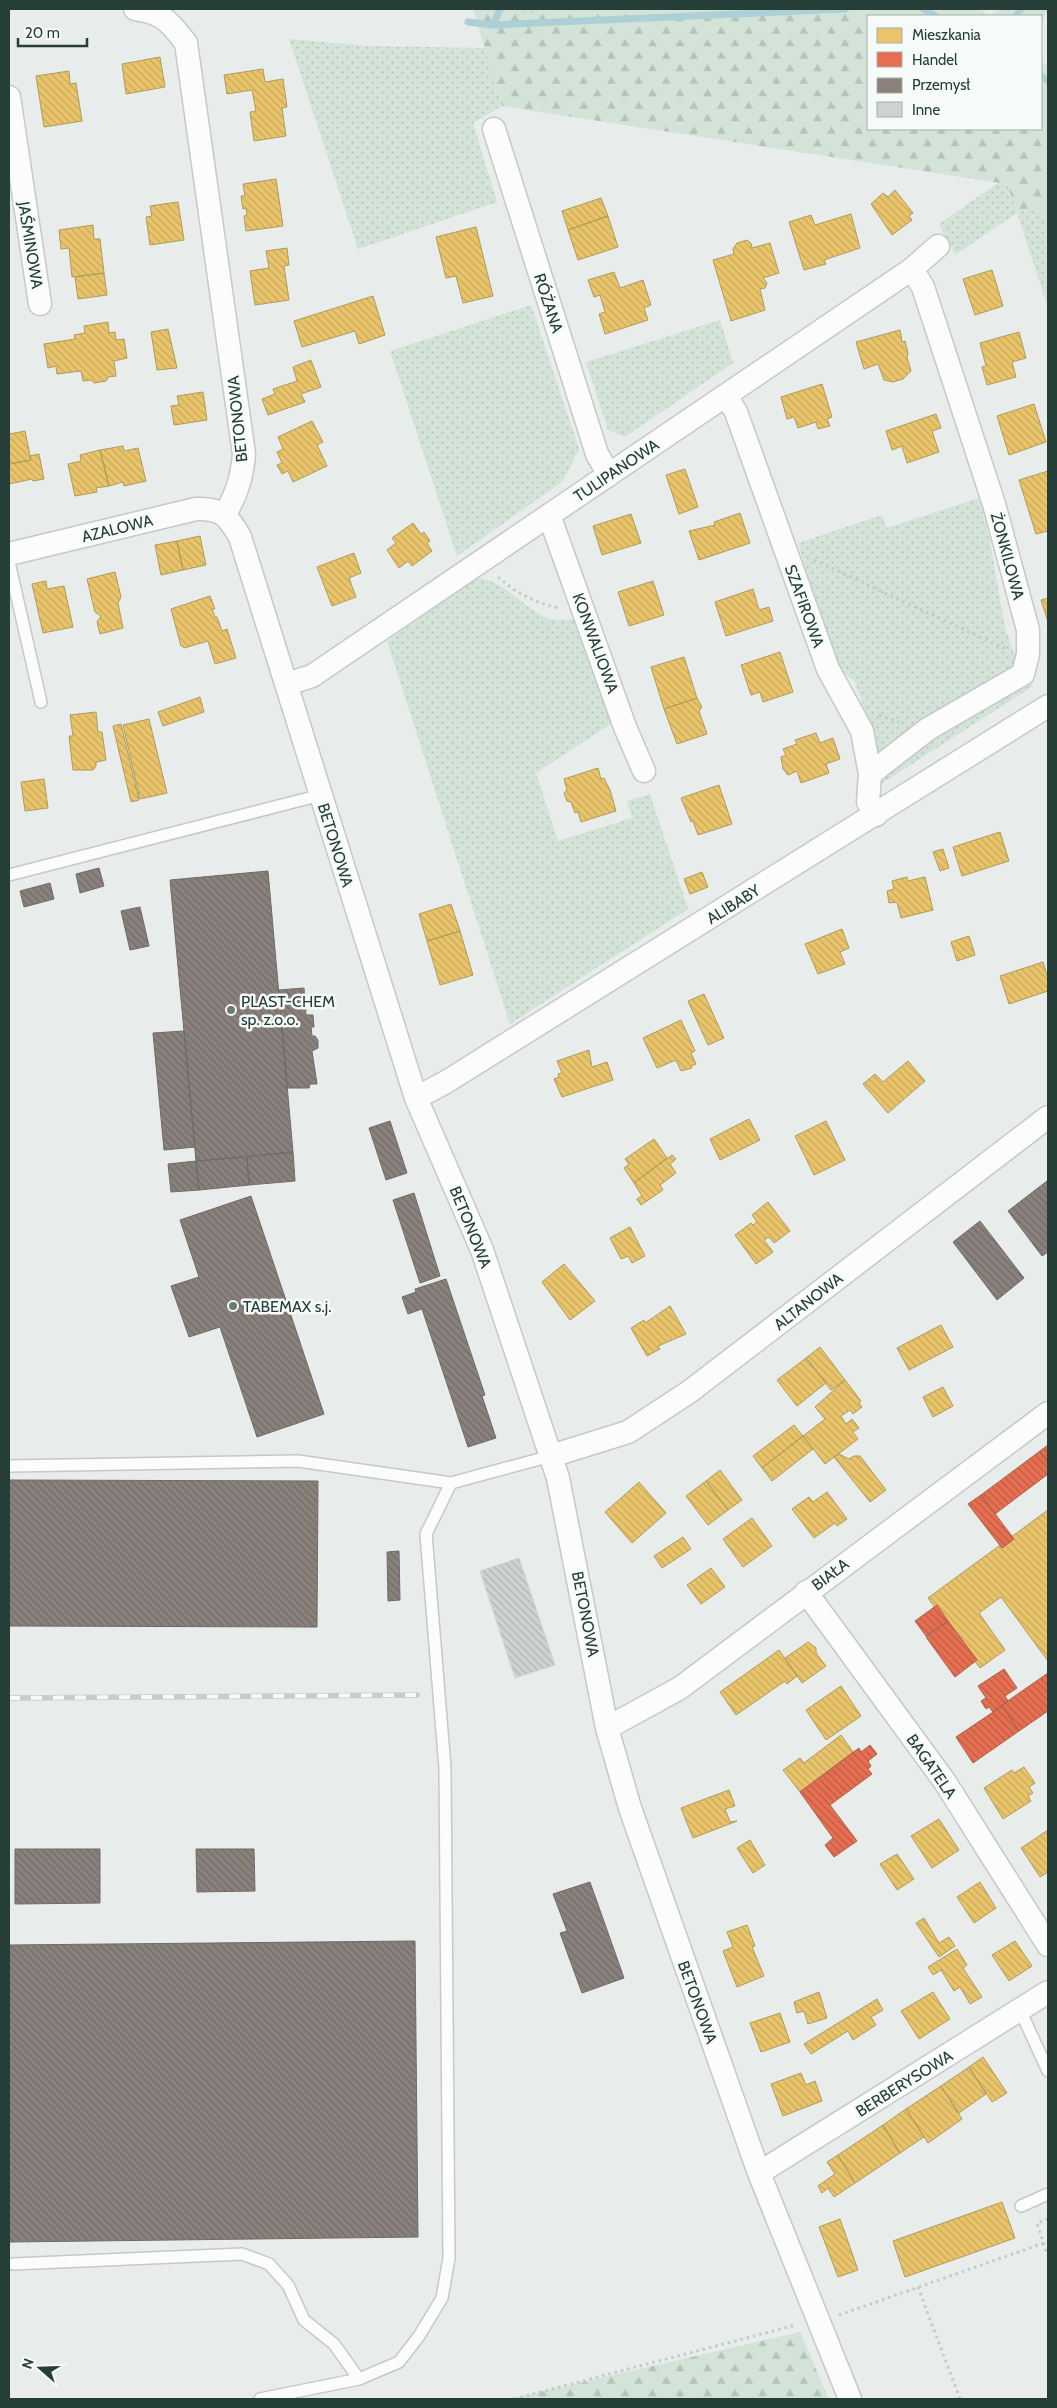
<svg xmlns="http://www.w3.org/2000/svg" width="1057" height="2408" viewBox="0 0 1057 2408" font-family="Cabin,sans-serif">
	<defs>
		<pattern id="grass-dots" width="8" height="8" patternUnits="userSpaceOnUse" patternTransform="scale(1.25)"><rect width="8" height="8" fill="#d3e3d8"/><path d="M2 2h.1M6 6h.1" fill="none" stroke="#b5c4ba" stroke-width="1.8" stroke-linecap="round"/></pattern>
		<pattern id="forest-firs" width="22" height="20" patternUnits="userSpaceOnUse" patternTransform="scale(1.25)"><rect width="22" height="20" fill="#d3e3d8"/><path d="M5 1l3.5 6h-7zM16 11l3.5 6h-7z" fill="#b5c4ba"/></pattern>
		<pattern id="homes-back-hatch" width="6" height="6" patternUnits="userSpaceOnUse" patternTransform="scale(1.25)"><rect width="6" height="6" fill="#e9c46a"/><path d="M-1 5l2 2M0 0l6 6M5-1l2 2" fill="none" stroke="#c8a95d"/></pattern>
		<pattern id="shops-back-hatch" width="6" height="6" patternUnits="userSpaceOnUse" patternTransform="scale(1.25)"><rect width="6" height="6" fill="#e76f51"/><path d="M-1 5l2 2M0 0l6 6M5-1l2 2" fill="none" stroke="#bb5d44"/></pattern>
		<pattern id="industry-back-hatch" width="6" height="6" patternUnits="userSpaceOnUse" patternTransform="scale(1.25)"><rect width="6" height="6" fill="#8a817c"/><path d="M-1 5l2 2M0 0l6 6M5-1l2 2" fill="none" stroke="#716b67"/></pattern>
		<pattern id="building-back-hatch" width="6" height="6" patternUnits="userSpaceOnUse" patternTransform="scale(1.25)"><rect width="6" height="6" fill="#ced3d1"/><path d="M-1 5l2 2M0 0l6 6M5-1l2 2" fill="none" stroke="#b1b6b4"/></pattern>
	</defs>
	<rect width="100%" height="100%" fill="#e8ecea"/>
	<!-- grass -->
	<path fill="url(#grass-dots)" d="M517 9H557L524 14Z
		M289 39 367 46 485 48 502 106 473 123 497 202 358 249Z
		M998 183 1008 185 1017 212 1036 207 1048 219V308L1017 213 955 255 939 224Z
		M531 305 579 449 564 479 559 484 457 556 390 351Z
		M720 320 733 363 625 437 608 430 586 362Z
		M979 498 990 541 1004 623 1019 670 1033 686 878 786 869 722 855 682 842 671 830 652 798 543 882 515 887 528Z
		M477 578C505 580 521 607 547 618 557 622 571 619 582 619L616 718 611 724 536 773 558 841 632 818 627 801 650 794 688 909 510 1024 387 641Z"/>
	<!-- forest -->
	<path fill="url(#forest-firs)" d="M473 9H517L524 14 557 9H978L990 15 999 9H1048L1041 23V16H868V129H1041V62L1048 66V219L1036 207 1017 212 1007 184 502 106Z
		M800 2332 829 2399H510Z"/>
	<!-- homes -->
	<path fill="url(#homes-back-hatch)" stroke="#ae9c5b" d="M160 57 165 87 126 94 122 64Z
		M263 69 265 82 283 79 287 107 282 108 286 136 254 141 250 112 256 111 252 90 227 94 224 75Z
		M69 71 70 84 76 83 82 121 44 127 36 76Z
		M276 179 283 226 246 231 244 216 247 215 246 208 243 209 241 196H245L243 184Z
		M895 190 913 213 909 216 912 220 892 235 871 204 883 193 888 197Z
		M601 198 608 216 568 230 562 211Z
		M178 202 184 240 150 245 146 217 152 216 150 206Z
		M851 214 860 248 824 260 826 264 804 270 789 222 811 215 815 225Z
		M608 216 618 247 578 260 568 230Z
		M93 225 94 239H100L104 273 72 277 69 248 61 249 59 230Z
		M476 227 493 296 463 303 456 276 446 278 436 237Z
		M747 240 751 243 752 248 770 243 779 273 763 278 767 283 765 288 760 289 765 310 731 321 713 260 734 254 733 249 737 243Z
		M287 248 289 265 284 266 289 300 255 305 250 271 269 268 266 251Z
		M992 270 1003 306 975 315 963 279Z
		M614 272 620 288 643 280 651 305 644 308 648 320 605 334 599 314 605 312 600 295 594 297 588 280Z
		M104 273 107 295 78 299 75 277Z
		M373 296 385 335 359 344 355 331 302 347 294 321Z
		M108 322 109 333 115 332 116 340 124 339 127 358 114 361 116 376 108 377 106 381 94 383 91 380 83 381 81 371 57 374 56 366 48 368 44 344 75 339 74 335 85 333 84 326Z
		M168 329 177 368 157 370 151 332Z
		M900 330 902 342 905 341 908 353 907 357 911 371 903 379 893 382 884 380 878 364 864 369 856 342Z
		M1019 332 1026 358 1012 362 1016 377 987 385 982 367 986 366 980 343Z
		M311 360 321 387 301 394 305 402 268 415 262 399 275 394 273 389 297 381 293 367Z
		M822 384 832 417 827 419 830 426 818 429 816 422 798 428 794 417 787 419 781 397Z
		M203 392 207 420 174 425 171 406 179 405 177 396Z
		M1034 404 1046 442 1009 455 997 416Z
		M936 414 941 428 932 431 939 452 907 463 902 446 892 450 886 431Z
		M312 421 323 442 317 445 327 466 293 482 288 471 282 474 277 465 282 463 277 452 283 449 278 437Z
		M25 431 31 460 9 464V434Z
		M123 446 124 451 138 448 146 481 124 486 123 482 109 486 100 450Z
		M100 450 109 486 96 488 97 492 75 496 68 464 81 461 80 455Z
		M39 454 44 479 33 481 32 479 9 484V464L31 460 30 456Z
		M685 469 698 507 679 514 666 475Z
		M1048 471V531L1036 534 1019 480Z
		M740 513 750 543 699 560 689 531 715 525 714 522Z
		M631 514 641 543 602 555 593 526Z
		M413 523 421 534 424 532 430 541 427 543 432 551 412 566 408 561 399 568 387 550 396 543 392 538Z
		M200 536 206 565 183 570 177 541Z
		M177 541 183 570 161 575 155 545Z
		M354 553 361 573 349 578 356 597 332 606 317 567Z
		M115 572 121 597 118 603 123 628 100 634 97 622 101 616 95 612 87 579Z
		M46 581 47 589 64 586 73 627 43 633 32 584Z
		M653 581 664 615 629 626 618 592Z
		M753 589 759 610 769 607 773 621 726 636 715 602Z
		M210 596 215 609H212L215 617H217L222 631 227 629 236 658 215 664 208 641 184 648 183 646H181L171 609Z
		M1048 598V622L1041 600Z
		M780 652 793 692 763 702 760 692 751 695 741 665Z
		M684 657 697 698 664 709 651 667Z
		M200 697 204 712 163 726 158 712Z
		M697 698 702 707 699 711 707 734 677 744 664 709Z
		M96 712 98 732H102L106 760 96 762V766L93 770H73L69 736H73L70 715Z
		M149 719 167 793 140 799 123 725Z
		M121 724 139 800 131 802 113 726Z
		M816 733 820 743 833 738 840 759 826 764 829 773 801 783 797 771 788 775 783 769 781 757 786 755 783 749 797 744 795 740Z
		M598 768 601 779 604 778 610 790 616 811 581 822 578 812 575 813 571 802 567 801 564 793 567 790 564 779Z
		M44 779 48 808 25 811 21 782Z
		M719 785 732 824 698 835 693 821 691 822 681 798Z
		M1000 832 1009 861 962 876 953 847Z
		M943 849 949 868 940 871 933 852Z
		M702 872 708 887 690 894 684 879Z
		M907 877 908 881 925 877 933 910 901 918 897 902 889 903 887 891 894 889 892 881Z
		M451 904 460 931 427 941 419 914Z
		M842 929 849 948 840 952 845 964 818 974 805 944Z
		M460 931 473 975 440 985 427 941Z
		M969 936 975 955 957 961 951 942Z
		M1043 962 1048 978V991L1009 1004 1000 976Z
		M704 994 724 1038 708 1045 688 1001Z
		M681 1020 695 1051 691 1053 696 1064 691 1066 692 1068 681 1071 676 1060 657 1068 643 1038Z
		M589 1050 592 1067 607 1062 613 1080 562 1097 554 1079 559 1077 558 1074 562 1073 557 1061Z
		M908 1061 925 1081 888 1113 863 1084 875 1074 883 1082Z
		M749 1119 760 1140 720 1160 710 1139Z
		M826 1121 845 1160 814 1175 795 1136Z
		M654 1139 667 1158 634 1183 624 1168 629 1164 625 1159Z
		M672 1155 676 1159 670 1164 676 1173 660 1185 663 1190 641 1205 637 1199 642 1196 634 1183Z
		M768 1202 790 1231 774 1243 769 1237 764 1240 773 1252 756 1264 735 1235 751 1223 753 1225 757 1222 752 1215Z
		M630 1227 645 1256 632 1263 628 1256 621 1259 610 1238Z
		M564 1264 595 1301 570 1320 542 1282Z
		M670 1306 686 1334 658 1346 660 1349 647 1356 631 1328 644 1320 645 1323Z
		M941 1325 953 1347 909 1370 897 1348Z
		M820 1347 845 1380 831 1390 806 1358Z
		M806 1358 826 1383 797 1406 777 1380Z
		M845 1380 861 1401 859 1403 862 1407 853 1414 850 1410 841 1416 846 1424 852 1419 859 1428 853 1432 858 1439 825 1464 803 1436 825 1419 815 1407Z
		M943 1387 953 1406 933 1417 923 1397Z
		M794 1425 803 1436 762 1468 753 1456Z
		M803 1436 813 1449 772 1481 762 1468Z
		M839 1454 849 1459 854 1456H860L886 1490 870 1502 834 1457Z
		M720 1470 742 1500 728 1510 706 1481Z
		M706 1481 728 1510 708 1525 686 1496Z
		M639 1482 666 1513 632 1543 605 1512Z
		M827 1492 847 1519 837 1526 835 1523 814 1538 792 1509 809 1497 813 1502Z
		M1048 1510V1661L1001 1597 979 1613 1005 1650 980 1668 928 1598Z
		M752 1518 772 1546 743 1567 723 1539Z
		M683 1537 691 1549 662 1568 654 1556Z
		M711 1568 725 1587 701 1604 687 1585Z
		M808 1642 816 1648V1653L826 1666 802 1683 785 1658Z
		M779 1650 797 1676 787 1684 785 1681 736 1715 720 1692Z
		M841 1686 861 1716 826 1740 806 1710Z
		M841 1735 853 1752 800 1792 783 1770 800 1758 804 1763Z
		M1024 1767 1035 1783 1029 1787 1033 1793 1028 1796 1031 1801 1003 1819 984 1788 1012 1770 1014 1773Z
		M729 1790 735 1806 725 1809 730 1822 737 1821 693 1838 681 1808Z
		M939 1819 959 1850 932 1868 911 1836Z
		M1048 1830V1872L1040 1877 1021 1848Z
		M750 1840 765 1865 753 1873 737 1848Z
		M897 1854 914 1879 897 1890 880 1864Z
		M980 1882 996 1908 974 1923 957 1897Z
		M924 1918 939 1943 949 1937 955 1946 939 1957 916 1923Z
		M747 1925 755 1946 752 1947 764 1976 737 1987 723 1951 733 1947 727 1932Z
		M1015 1941 1032 1966 1009 1981 992 1955Z
		M957 1949 967 1965 963 1968 982 1997 970 2004 960 1987 954 1991 941 1970 933 1975 928 1967Z
		M819 1992 827 2018 808 2024 804 2011 797 2013 794 2002Z
		M933 1992 950 2019 919 2039 901 2011Z
		M877 1999 883 2010 871 2017 876 2025 853 2040 848 2031 811 2054 804 2044Z
		M780 2013 790 2042 761 2052 750 2023Z
		M983 2057 1007 2093 992 2102 969 2067Z
		M969 2067 986 2094 959 2113 941 2086Z
		M801 2073 806 2085 815 2081 822 2101 783 2116 771 2084Z
		M941 2086 962 2119 928 2143 906 2109Z
		M906 2109 924 2137 900 2153 883 2125Z
		M883 2125 900 2153 855 2183 838 2155Z
		M838 2155 855 2183 834 2197 828 2188 822 2193 818 2186 835 2174 827 2162Z
		M1002 2202 1015 2238 905 2277 893 2241Z
		M840 2219 858 2270 838 2277 819 2227Z"/>
	<!-- shops -->
	<path fill="url(#shops-back-hatch)" stroke="#ad604a" d="M1048 1445V1463L1040 1451Z
		M1040 1451 1048 1463V1474L995 1514 981 1495Z
		M981 1495 1014 1539 1002 1548 968 1504Z
		M937 1605 948 1621 926 1636 915 1621Z
		M948 1621 977 1660 955 1677 926 1637Z
		M1004 1669 1017 1688 1005 1696 1008 1701 993 1712 989 1707 986 1709 981 1701 986 1698 978 1686Z
		M1048 1673V1711L1019 1731 1002 1705Z
		M1002 1706 1019 1731 973 1763 956 1737Z
		M870 1745 877 1754 868 1761 871 1766 868 1769 872 1774 830 1805 857 1841 834 1857 825 1845 833 1838 800 1792 859 1748 861 1752Z"/>
	<!-- industry -->
	<path fill="url(#industry-back-hatch)" stroke="#6c6d68" d="M99 868 104 886 80 893 76 874Z
		M268 871 293 1152 196 1161 170 880Z
		M50 883 54 899 24 907 20 891Z
		M140 907 149 946 130 950 121 911Z
		M304 988 306 1015H313L314 1027H311L312 1036H315L318 1040V1048L312 1051 317 1084H310L309 1088H287L279 990Z
		M184 1031 195 1147 164 1150 153 1033Z
		M390 1121 407 1173 386 1180 369 1128Z
		M293 1152 295 1181 249 1185 247 1157Z
		M247 1157 249 1185 199 1190 196 1161Z
		M196 1161 199 1190 171 1192 168 1164Z
		M1047 1181 1048 1252 1042 1256 1008 1211Z
		M414 1193 440 1276 420 1283 393 1200Z
		M251 1196 324 1414 257 1437 220 1327 189 1337 171 1286 199 1277 180 1220Z
		M980 1221 1024 1278 997 1300 953 1242Z
		M446 1279 485 1395 482 1396 496 1438 468 1447 422 1309 408 1314 402 1297 416 1292 415 1289Z
		M9 1480 318 1481 317 1627 9 1626Z
		M399 1551 400 1600 388 1601 387 1552Z
		M15 1849H100V1903L15 1904Z
		M196 1849H254L255 1891 197 1892Z
		M590 1882 624 1978 582 1993 560 1933 567 1931 553 1894Z
		M415 1941 418 2237 9 2242V1945Z"/>
	<g fill="none" stroke-linecap="round" stroke-linejoin="round">
		<!-- stream -->
		<path stroke="#adcfd6" stroke-width="7" d="M923 9 936 16
			M1016 16 1021 9
			M468 22 493 25 845 9
			M493 25 500 9
			M1041 76 1048 81"/>
	</g>
	<!-- building -->
	<path fill="url(#building-back-hatch)" stroke="#d1d5d3" d="M519 1558 555 1665 515 1678 480 1571Z"/>
	<g fill="none" stroke-linecap="round" stroke-linejoin="round">
		<!-- service casing -->
		<g stroke="#c5c9c7" stroke-width="14">
			<path id="service" d="M9 562 41 702
				M9 875 321 795
				M9 1466 298 1461 451 1483 551 1456
				M1020 2010 1048 2071
				M1021 2206 1048 2194
				M13 2264 242 2254 269 2264 288 2285 304 2320 334 2344 359 2379
				M260 2399 359 2379 399 2362 419 2336 442 2298 449 2258 445 1768 426 1534 451 1483"/>
		</g>
		<!-- minor casing -->
		<g stroke="#c5c9c7" stroke-width="25">
			<path id="minor" d="M135 9C162 12 170 22 186 43L244 454C242 477 237 494 225 514
				M9 97 40 304
				M494 129 597 454 609 475
				M726 396 736 412 828 669 862 731 870 774 868 802 876 815
				M549 515 625 727 644 771
				M9 554 196 509C222 508 228 516 240 537L416 1098 482 1250 558 1478 607 1728 630 1808 759 2173 850 2399
				M287 684 312 676 912 269 938 246
				M870 774 928 729 1023 674 1028 654V630L994 504 923 287 912 269
				M416 1098 446 1082 1048 706
				M551 1456 628 1432 689 1392 1048 1117
				M806 1592 945 1782 1048 1945
				M607 1728 680 1688 1048 1413
				M759 2173 1048 1992"/>
		</g>
		<!-- path -->
		<path stroke="#c3cbc8" stroke-width="3" stroke-dasharray="2.5 4" stroke-linecap="butt" d="M814 560 1006 649
			M498 577C516 593 534 602 558 608
			M879 715 899 722
			M1048 2219 1037 2223 1048 2257
			M918 2287 960 2399
			M839 2315 1044 2243
			M514 2399 796 2325"/>
		<!-- service -->
		<use href="#service" stroke="#fcfcfc" stroke-width="11"/>
		<!-- minor -->
		<use href="#minor" stroke="#fcfcfc" stroke-width="22"/>
		<!-- rail casing -->
		<g stroke="#c9cccb" stroke-width="5.5">
			<path id="rail" d="M9 1698 417 1695"/>
		</g>
		<!-- rail -->
		<use href="#rail" stroke="#f6faf8" stroke-width="4" stroke-dasharray="11" stroke-linecap="butt"/>
	</g>
	<!-- markers -->
	<g fill="#6a7b76" stroke="#f6faf8" stroke-width="2">
		<circle cx="231" cy="1010" r="5"/>
		<circle cx="233" cy="1306" r="5"/>
	</g>
	<g text-anchor="middle" stroke-width="5" stroke-linejoin="round" paint-order="stroke">
		<!-- street labels -->
		<g font-size="16" fill="#263e38" stroke="#f6faf8">
			<text transform="translate(31 245) rotate(81)" y="6">JAŚMINOWA</text>
			<text transform="translate(549 303) rotate(72)" y="6">RÓŻANA</text>
			<text transform="translate(237 419) rotate(-96)" y="6">BETONOWA</text>
			<text transform="translate(616 470) rotate(-34)" y="6">TULIPANOWA</text>
			<text transform="translate(117 528) rotate(-14)" y="6">AZALOWA</text>
			<text transform="translate(1008 556) rotate(75)" y="6">ŻONKILOWA</text>
			<text transform="translate(805 606) rotate(70)" y="6">SZAFIROWA</text>
			<text transform="translate(596 643) rotate(70)" y="6">KONWALIOWA</text>
			<text transform="translate(336 845) rotate(73)" y="6">BETONOWA</text>
			<text transform="translate(733 904) rotate(-32)" y="6">ALIBABY</text>
			<text transform="translate(471 1227) rotate(68)" y="6">BETONOWA</text>
			<text transform="translate(808 1301) rotate(-38)" y="6">ALTANOWA</text>
			<text transform="translate(830 1574) rotate(-37)" y="6">BIAŁA</text>
			<text transform="translate(586 1614) rotate(79)" y="6">BETONOWA</text>
			<text transform="translate(932 1766) rotate(55)" y="6">BAGATELA</text>
			<text transform="translate(698 2002) rotate(70)" y="6">BETONOWA</text>
			<text transform="translate(904 2083) rotate(-32)" y="6">BERBERYSOWA</text>
		</g>
		<!-- poi labels -->
		<g font-size="16" fill="#263e38" stroke="#f6faf8" text-anchor="start">
			<text x="241" y="1007">PLAST-CHEM<tspan x="241" dy="18">sp. z.o.o.</tspan></text>
			<text x="243" y="1312">TABEMAX s.j.</text>
		</g>
	</g>
	<!-- border -->
	<rect width="1057" height="2408" fill="none" stroke="#263e38" stroke-width="20"/>
	<!-- legend -->
	<rect x="867" y="15" width="175" height="115" fill="#f6faf8" stroke="#a3afab"/>
	<rect x="877" y="28" width="25" height="15" fill="#e9c46a" stroke="#a3afab"/>
	<text x="912" y="40" font-size="15" fill="#263e38">Mieszkania</text>
	<rect x="877" y="52" width="25" height="15" fill="#e76f51" stroke="#a3afab"/>
	<text x="912" y="65" font-size="15" fill="#263e38">Handel</text>
	<rect x="877" y="78" width="25" height="15" fill="#8a817c" stroke="#a3afab"/>
	<text x="912" y="90" font-size="15" fill="#263e38">Przemysł</text>
	<rect x="877" y="102" width="25" height="15" fill="#ced3d1" stroke="#a3afab"/>
	<text x="912" y="115" font-size="15" fill="#263e38">Inne</text>
	<!-- north arrow -->
	<g transform="translate(40 2368) rotate(290)" stroke="#f6faf8" stroke-width="4" paint-order="stroke">
	<path d="M0-4L9 19L0 12L-9 19Z" fill="#263e38"/>
	<text y="-8" font-size="14" font-weight="bold" text-anchor="middle" fill="#263e38">N</text>
	</g>
	<!-- scale -->
	<path d="M18 38v8h69v-8" fill="none" stroke="#263e38" stroke-width="2.5"/>
	<text x="25" y="38" font-size="15" fill="#263e38" stroke="#f6faf8" stroke-width="4" paint-order="stroke">20 m</text>
</svg>
